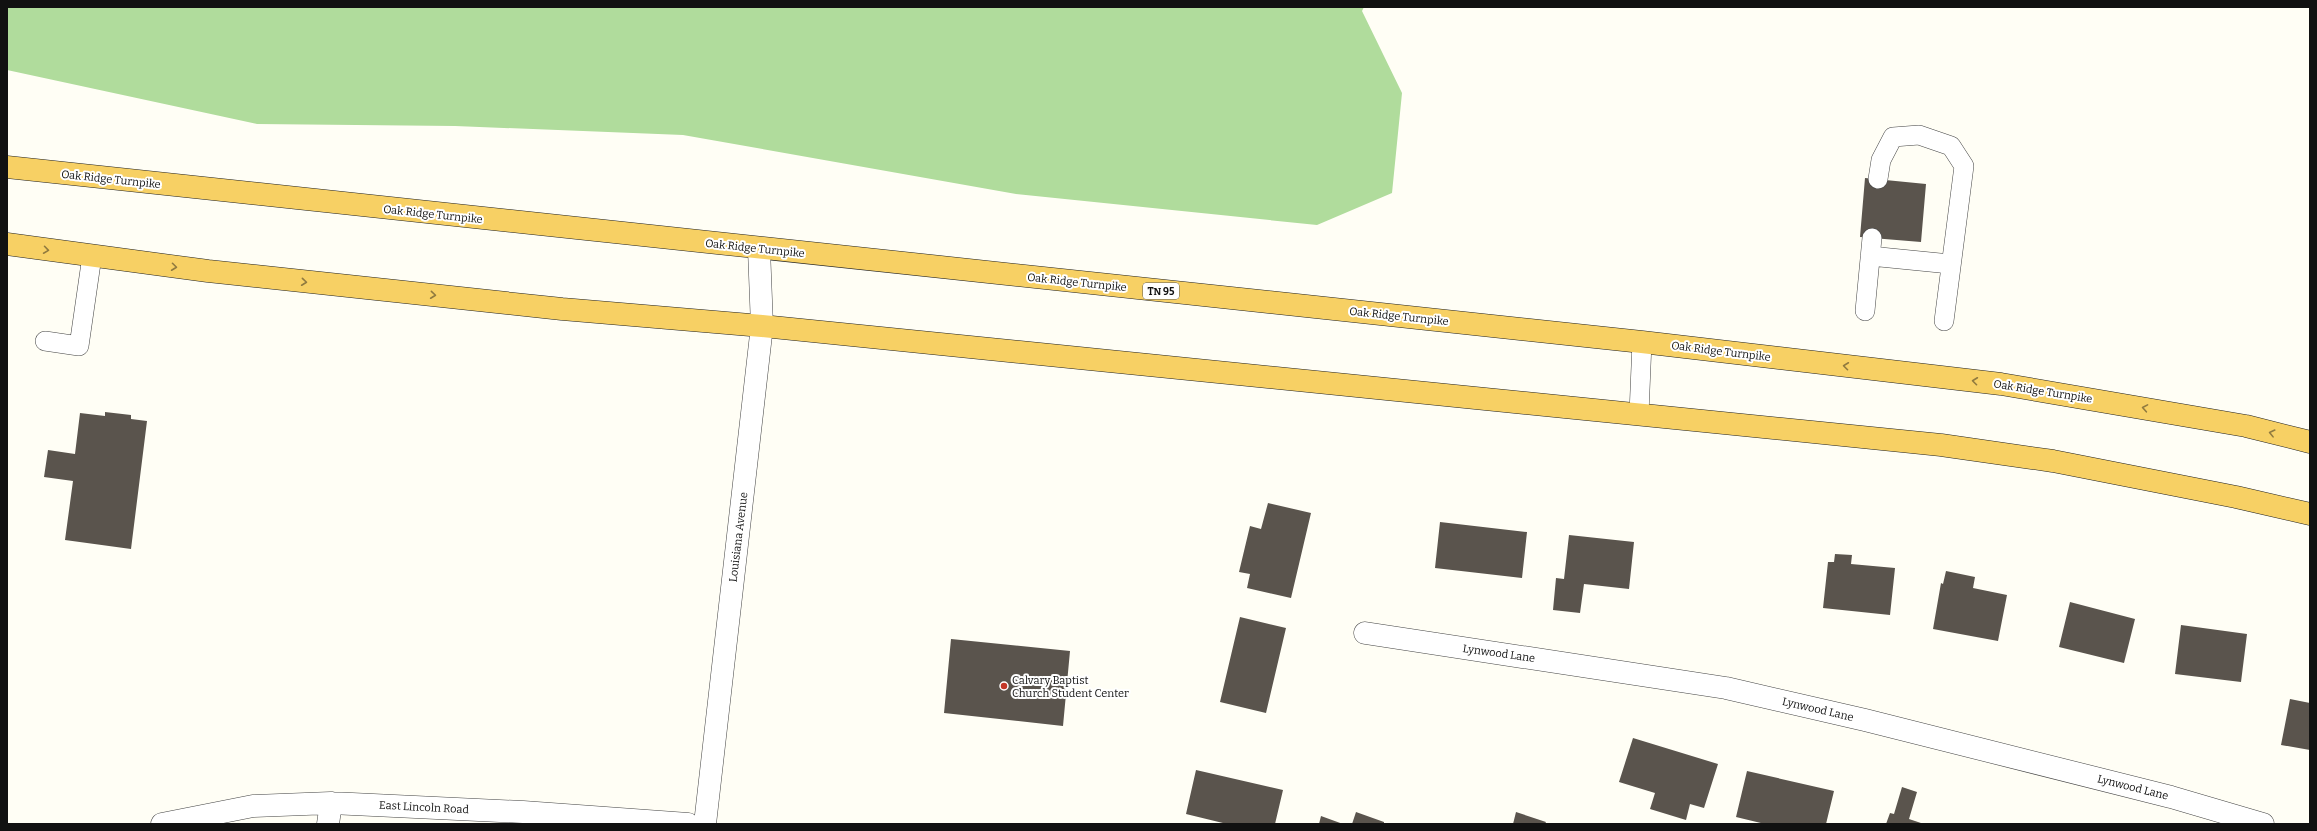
<svg xmlns="http://www.w3.org/2000/svg" width="2317" height="831" viewBox="0 0 2317 831" font-family="Bitter,serif">
	<rect width="100%" height="100%" fill="#fffef5"/>
	<!-- forest -->
	<path fill="#b0dc9c" d="M7 7H1364L1362 11 1402 93 1392 193 1317 225 1016 194 683 135 455 126 257 124 7 70Z"/>
	<!-- building -->
	<path fill="#5a544d" d="M1865 178 1926 184 1921 242 1860 237Z
		M105 412 131 415V419L147 421 131 549 65 540 73 481 44 477 48 450 75 454 80 413 105 416Z
		M1268 503 1311 513 1291 598 1247 588 1250 574 1239 572 1250 526 1261 529Z
		M1440 522 1527 532 1522 578 1435 568Z
		M1569 535 1634 542 1629 589 1584 584 1580 613 1553 610 1556 578 1564 579Z
		M1835 554 1852 555 1851 564 1895 568 1890 615 1823 608 1828 562H1834Z
		M1946 571 1975 577 1973 588 2007 595 1998 641 1933 629 1941 583 1943 584Z
		M2070 602 2135 619 2124 663 2059 647Z
		M1240 617 1286 628 1266 713 1220 702Z
		M2181 625 2247 634 2241 682 2175 674Z
		M951 639 1070 651 1063 726 944 713Z
		M2290 699 2310 703V750L2281 745Z
		M1633 738 1718 764 1704 808 1690 804 1686 820 1650 809 1655 793 1619 782Z
		M1196 770 1283 790 1275 824H1227L1186 814Z
		M1747 771 1834 791 1826 824H1765L1736 817Z
		M1902 787 1917 792 1909 819 1924 824H1886L1890 813 1894 814Z
		M1356 812 1384 822V824H1352Z
		M1516 812 1546 822 1545 824H1513Z
		M1321 816 1343 824H1319Z"/>
	<g fill="none" stroke-linecap="round" stroke-linejoin="round">
		<!-- service casing -->
		<g stroke="#444" stroke-width="20">
			<path id="service" d="M1878 179 1881 160 1893 137 1919 135 1951 146 1964 166 1944 321
				M1870 256 1950 264
				M1865 311 1872 238
				M45 341 79 346 92 256
				M1639 414 1642 342"/>
		</g>
		<!-- minor casing -->
		<g stroke="#444" stroke-width="23">
			<path id="minor" d="M1365 633 1726 688 1865 720 2171 797 2263 824
				M162 824 253 806 331 803 523 812 688 824
				M328 824 331 803"/>
		</g>
		<!-- tertiary casing -->
		<g stroke="#444" stroke-width="23">
			<path id="tertiary" d="M705 824 762 326 759 249"/>
		</g>
		<!-- trunk casing -->
		<g stroke="#222" stroke-width="23">
			<path id="trunk" d="M7 167 1642 342 2001 384 2246 426 2310 442
				M7 244 208 271 562 309 762 326 1941 445 2053 461 2236 497 2310 514"/>
		</g>
		<!-- service -->
		<use href="#service" stroke="#fff" stroke-width="19"/>
		<!-- minor -->
		<use href="#minor" stroke="#fff" stroke-width="22"/>
		<!-- tertiary -->
		<use href="#tertiary" stroke="#fff" stroke-width="22"/>
		<!-- trunk -->
		<use href="#trunk" stroke="#f7d064" stroke-width="22"/>
	</g>
	<!-- one-way arrows -->
	<defs><path id="oneway-chevron" d="M-2-3.5L2.5 0L-2 3.5" fill="none" stroke-width="1.6" stroke-linecap="round" stroke-linejoin="round"/></defs>
	<g stroke="#907a3f">
		<use href="#oneway-chevron" transform="translate(46 250) rotate(8)"/>
		<use href="#oneway-chevron" transform="translate(174 267) rotate(7)"/>
		<use href="#oneway-chevron" transform="translate(304 282) rotate(6)"/>
		<use href="#oneway-chevron" transform="translate(433 295) rotate(6)"/>
		<use href="#oneway-chevron" transform="translate(1846 366) rotate(-173)"/>
		<use href="#oneway-chevron" transform="translate(1975 381) rotate(-173)"/>
		<use href="#oneway-chevron" transform="translate(2145 408) rotate(-170)"/>
		<use href="#oneway-chevron" transform="translate(2272 433) rotate(-166)"/>
	</g>
	<!-- markers -->
	<circle fill="#c33526" stroke="#fff" stroke-width="1.5" cx="1004" cy="686" r="4"/>
	<g text-anchor="middle" stroke-width="4" stroke-linejoin="round" paint-order="stroke">
		<!-- shield labels -->
		<rect fill="#fff" stroke="#585858" stroke-width="1" x="1143" y="283" width="36" height="16" rx="3"/>
		<g font-size="10" font-weight="bold" fill="#111">
			<text x="1161" y="295">TN 95</text>
		</g>
		<!-- street labels -->
		<g font-size="11" fill="#111" stroke="#fff">
			<text transform="translate(111 179) rotate(6)" y="4">Oak Ridge Turnpike</text>
			<text transform="translate(433 214) rotate(6)" y="4">Oak Ridge Turnpike</text>
			<text transform="translate(755 248) rotate(6)" y="4">Oak Ridge Turnpike</text>
			<text transform="translate(1077 282) rotate(6)" y="4">Oak Ridge Turnpike</text>
			<text transform="translate(1399 316) rotate(6)" y="4">Oak Ridge Turnpike</text>
			<text transform="translate(1721 351) rotate(7)" y="4">Oak Ridge Turnpike</text>
			<text transform="translate(2043 391) rotate(9)" y="4">Oak Ridge Turnpike</text>
			<text transform="translate(738 537) rotate(-83)" y="4">Louisiana Avenue</text>
			<text transform="translate(1499 653) rotate(8)" y="4">Lynwood Lane</text>
			<text transform="translate(1818 709) rotate(13)" y="4">Lynwood Lane</text>
			<text transform="translate(2133 787) rotate(14)" y="4">Lynwood Lane</text>
			<text transform="translate(424 807) rotate(3)" y="4">East Lincoln Road</text>
		</g>
		<!-- poi labels -->
		<g font-size="11" fill="#111" stroke="#fff" text-anchor="start">
			<text x="1012" y="684">Calvary Baptist<tspan x="1012" dy="13">Church Student Center</tspan></text>
		</g>
	</g>
	<!-- border -->
	<rect width="2317" height="831" fill="none" stroke="#111111" stroke-width="16"/>
</svg>
